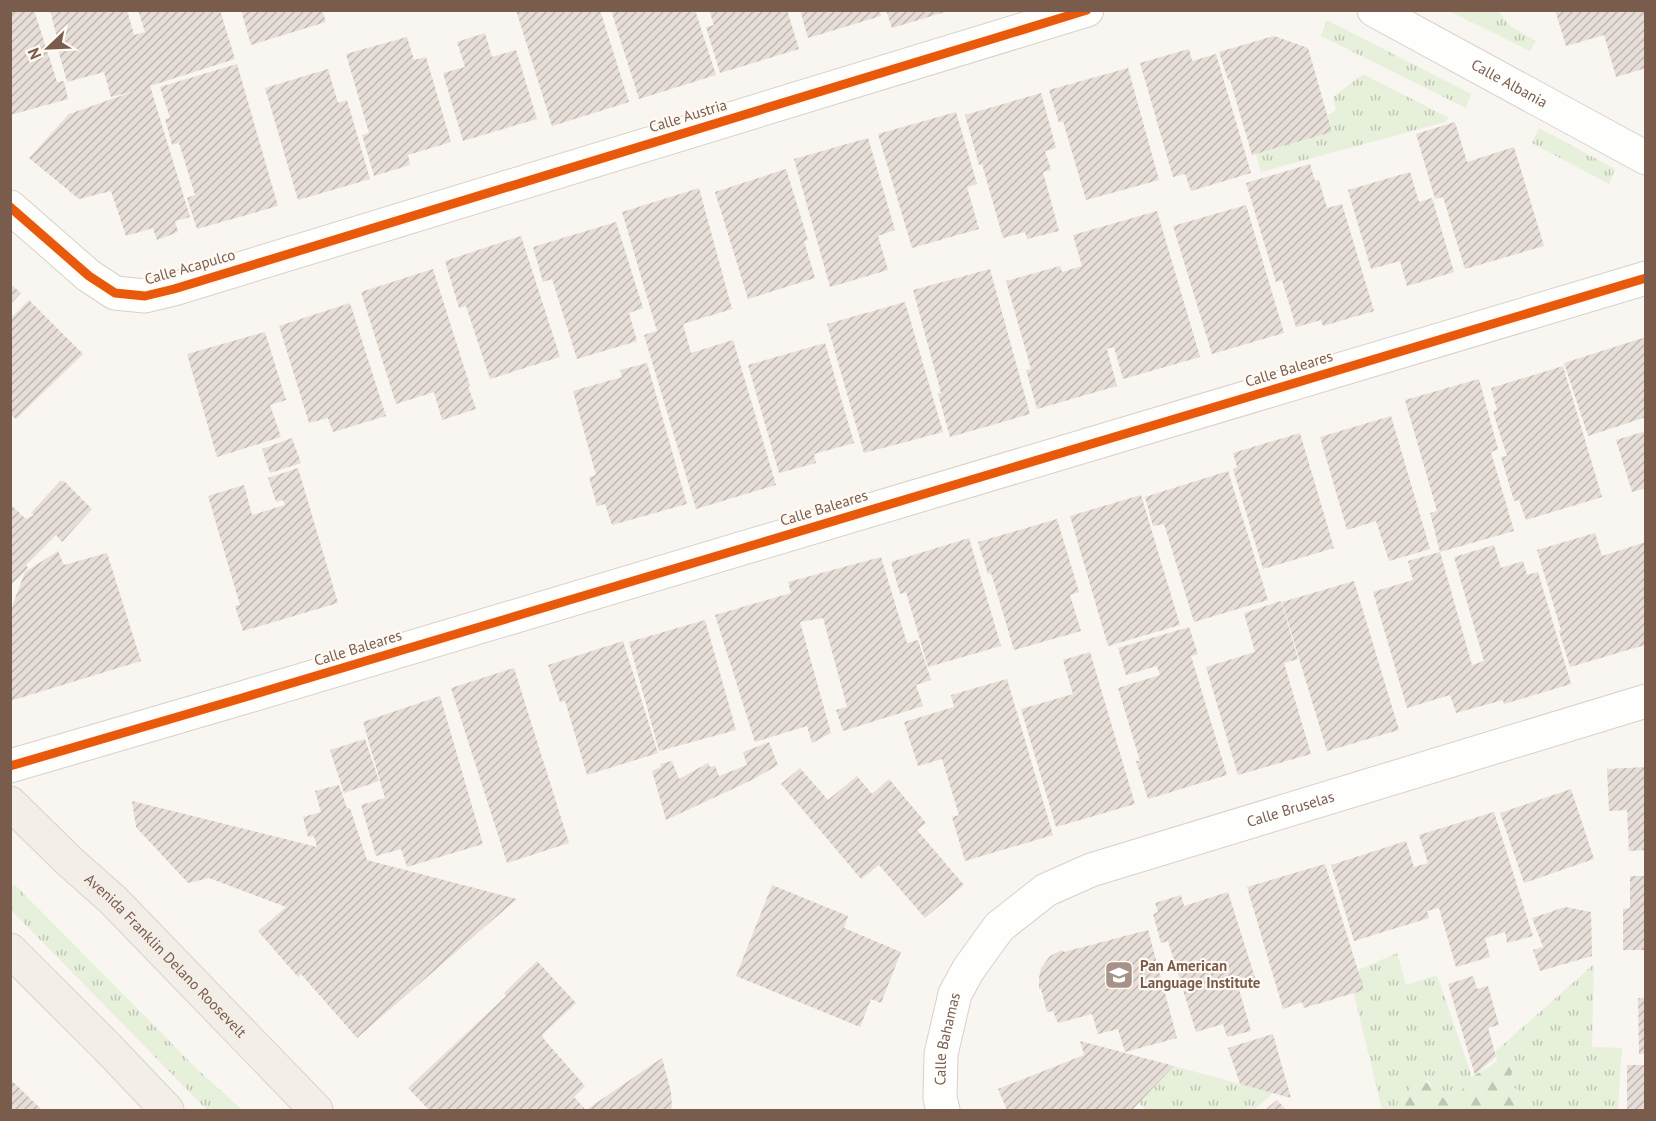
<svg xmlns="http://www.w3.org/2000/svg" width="1656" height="1121" viewBox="0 0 1656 1121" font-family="'PT Sans',sans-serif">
	<defs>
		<pattern id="grass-tufts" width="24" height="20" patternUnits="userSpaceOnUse" patternTransform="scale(1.5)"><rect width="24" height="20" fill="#e7f0db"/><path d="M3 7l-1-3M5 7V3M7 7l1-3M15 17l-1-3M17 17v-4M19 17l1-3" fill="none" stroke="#c0c6b4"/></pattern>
		<pattern id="forest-firs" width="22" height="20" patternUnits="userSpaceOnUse" patternTransform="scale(1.5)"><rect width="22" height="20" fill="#e7f0db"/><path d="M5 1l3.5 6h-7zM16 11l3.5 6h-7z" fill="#c0c6b4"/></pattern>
		<pattern id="building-hatch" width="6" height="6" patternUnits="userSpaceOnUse" patternTransform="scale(1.5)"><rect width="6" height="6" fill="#e6ded7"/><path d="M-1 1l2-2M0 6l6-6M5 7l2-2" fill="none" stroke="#bfb7b1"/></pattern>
	</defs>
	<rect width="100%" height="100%" fill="#f9f5f0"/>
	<!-- grass -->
	<path fill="url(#grass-tufts)" d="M1449 11H1498L1510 26 1536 41 1530 51Z
		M1327 20 1471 94 1466 108 1321 36Z
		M1363 74 1449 118 1445 122 1261 172 1256 154 1332 132 1328 115 1336 110 1333 97Z
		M1539 128 1615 169 1609 184 1532 143Z
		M15 885 197 1069 242 1110H207L11 910V888Z
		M1397 953 1406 985 1437 975 1472 1077 1462 1090 1447 1101 1437 1093 1427 1080 1398 1102 1395 1110H1382L1349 974Z
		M1594 964 1592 1047 1622 1048 1618 1110H1533L1527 1098 1510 1084 1513 1065 1509 1055 1497 1062 1496 1051Z
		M1174 1066 1273 1093 1254 1110H1146L1139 1103Z"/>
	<!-- forest -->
	<path fill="url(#forest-firs)" d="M1509 1054 1513 1065 1510 1084 1527 1098 1533 1110H1395L1398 1102 1408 1094 1413 1077C1432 1082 1433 1090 1447 1101L1462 1090 1472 1077Z"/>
	<!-- building -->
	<path fill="url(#building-hatch)" d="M10 10H34L57 82 64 81 68 99 10 115Z
		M50 10H127L134 35 145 32 138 10H220L235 59 150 86 190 217 175 221 178 232 157 240 153 228 126 236 111 191 79 199 29 158 69 114 135 91 111 97 104 72 67 82 55 38H57Z
		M241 10H322L326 22 251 45Z
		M516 10H600L629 102 552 126Z
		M611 10H695L716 75 639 99Z
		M709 10H787L799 49 720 73 706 27 714 25Z
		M800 10H880L881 16 808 38Z
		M886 10H948V11L892 28Z
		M1555 10H1646V68L1616 77 1604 35 1566 46Z
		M485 33 492 57 516 50 537 119 463 141 443 73 465 67 457 42Z
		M1274 36 1308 48 1332 132 1252 155 1230 80H1228L1219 52Z
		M407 37 414 60 426 57 451 142 408 155 410 165 374 176 362 135 369 133 346 54Z
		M1189 49 1192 61 1216 54 1251 173 1191 191 1185 174 1173 177 1140 63Z
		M237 64 278 206 197 229 187 198 195 195 179 143 172 145 165 119 170 118 160 87Z
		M1128 68 1159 180 1086 200 1063 121 1059 123 1049 90Z
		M328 69 338 103 347 100 370 179 298 200 265 88Z
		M1041 93 1056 148 1045 151 1051 170 1043 172 1059 231 1027 239 1025 232 1003 238 982 164 979 165 965 115Z
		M956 112 977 184 967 187 979 229 912 248 878 134Z
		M1455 122 1467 162 1514 147 1544 246 1465 269 1443 197 1435 199 1416 134Z
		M868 138 895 230 878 236 888 270 830 287 794 159Z
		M1310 164 1315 181 1319 180 1327 208 1342 204 1374 311 1323 326 1321 320 1296 327 1282 280 1276 282 1246 183Z
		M786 169 808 240 804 241 815 278 748 299 715 192Z
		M1410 172 1419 202 1432 198 1454 272 1407 286 1400 261 1371 269 1348 190Z
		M699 188 732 309 683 324 691 353 733 340 776 485 696 509 644 335 657 331 622 212Z
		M1246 205 1284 333 1212 354 1173 226Z
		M1157 211 1200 357 1123 379 1114 347 1107 349 1117 386 1037 409 1026 370 1031 369 1006 281 1060 266 1062 272 1082 266 1073 235Z
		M616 222 643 308 629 313 637 341 577 359 552 279 543 282 533 247Z
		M521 236 560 357 490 379 466 306 459 308 445 261Z
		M433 269 470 386H468L476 409 442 420 434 392 396 404 361 292Z
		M990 269 1030 414 950 437 938 394 941 393 913 290Z
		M10 284 21 293 10 305Z
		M29 300 83 354 16 419 10 414V319Z
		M905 302 943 432 864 453 827 324Z
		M350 303 386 416 333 432 328 418 309 423 279 326Z
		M265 332 286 400 270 405 281 437 217 457 187 354Z
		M1646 337V417L1588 436 1564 363Z
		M825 343 854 443 814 454 816 463 779 473 748 365Z
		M647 363 687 504 612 525 605 504 597 506 589 477 596 475 573 391 622 377 620 370Z
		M1563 366 1602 497 1526 520 1519 500 1514 501 1501 457 1507 456 1493 412 1497 410 1491 388Z
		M1479 379 1498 449 1491 452 1514 531 1440 552 1430 513 1437 511 1405 400Z
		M1391 416 1430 549 1389 561 1376 521 1347 530 1320 437Z
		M1646 431V488L1632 492 1616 440Z
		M1300 433 1334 548 1263 569 1233 469 1237 467 1233 453Z
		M292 438 301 463 270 473 262 449Z
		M298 468 338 603 243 631 235 606 240 605 208 496 244 485 252 515 285 505 283 500 276 502 268 478Z
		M1228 471 1268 600 1194 622 1164 524 1153 526 1145 497Z
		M60 481H64L92 509 62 542 56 535 26 565 28 568 10 586V504L26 519 34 515 31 513Z
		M1141 495 1180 625 1108 646 1070 516Z
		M1057 519 1079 592 1070 595 1081 631 1014 650 991 573 988 574 978 542Z
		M1595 533 1602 556 1646 542 1645 645 1570 667 1559 631 1561 630 1537 550Z
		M969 538 1001 646 928 667 906 592 900 594 891 562Z
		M1494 545 1501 568 1523 561 1527 575 1538 572 1571 684 1504 704 1503 700 1456 713 1450 695 1407 708 1373 592 1413 580 1408 561 1440 552 1472 665 1484 661 1454 557Z
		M58 551 64 565 107 553 141 661 10 701V612L25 572Z
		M881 557 907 643 918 640 931 680 916 685 923 706 843 731 836 710 847 707 823 618 800 622 831 733 812 743 807 726 755 742 715 615 791 593 788 582Z
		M1354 581 1399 730 1327 751 1282 602Z
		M1281 601 1298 659 1284 663 1311 754 1238 775 1206 667 1255 652 1244 613Z
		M705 620 736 730 659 751 629 642Z
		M1189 627 1198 654 1191 656 1227 775 1148 799 1136 761H1140L1118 688 1160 675 1157 666 1126 675 1118 648Z
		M623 641 658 753 587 775 565 701 560 702 548 665Z
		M1090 652 1135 804 1056 827 1021 709 1073 694 1063 660Z
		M514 668 569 843 507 863 451 688Z
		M1007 679 1053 835 965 861 952 817 959 815 942 759 918 766 904 722 954 707 951 695Z
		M440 696 483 844 407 867 401 849 376 856 361 805 385 798 363 722Z
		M365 739 379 781 344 793 330 750Z
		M769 742 778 765 752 780 666 820 652 771 661 767 660 764 672 761 679 779 708 763 710 767 715 766 719 776 747 765 743 752Z
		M1646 767V850L1629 851 1627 810 1609 811 1607 769Z
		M800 768 828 800 857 776 872 794 889 779 926 823 917 830 964 885 925 918 879 865 861 879 781 784Z
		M339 785 347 808H350L367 860 517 899 357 1038 301 974 298 977 258 931 286 907 209 878 188 883 136 827 132 801 317 847 314 836 308 837 303 817 321 812 315 791Z
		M1571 789 1594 859 1524 883 1500 813Z
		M1494 812 1533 936 1507 943 1505 932 1485 938 1490 957 1456 967 1439 908 1427 911 1429 918 1354 941 1331 865 1406 841 1414 867 1428 863 1419 835Z
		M1325 864 1364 990 1304 1008 1302 1002 1283 1009 1247 887Z
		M1630 876H1646V950H1623V909L1630 908Z
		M772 885 848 916 844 928 901 952 881 1003 871 999 860 1027 736 976Z
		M1228 892 1257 984 1239 989 1251 1031 1227 1037 1223 1024 1196 1032 1168 941 1161 943 1153 914 1158 912 1155 903 1181 895 1184 906Z
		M1565 907 1591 912 1592 956 1540 971 1533 950 1543 947 1532 918Z
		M1148 930 1177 1038 1125 1052 1118 1029 1098 1034 1092 1014 1058 1023 1053 1011 1047 1012 1041 989H1039V978L1041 968 1050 956 1062 950 1064 952Z
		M537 961 576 1003 543 1034V1038L585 1086 574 1097 586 1110 662 1058 671 1092 672 1110H429L408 1088 506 996 504 993Z
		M1473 976 1477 989 1488 986 1499 1025 1488 1028 1496 1056 1475 1075 1448 984Z
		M1638 998H1646V1054H1639Z
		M1273 1034 1291 1098 1240 1084 1228 1048Z
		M1080 1041 1174 1066 1132 1110H1007L998 1089 1084 1055Z
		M1627 1065H1646V1110H1627Z
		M10 1079 42 1110H10Z
		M1277 1100 1286 1110H1265Z"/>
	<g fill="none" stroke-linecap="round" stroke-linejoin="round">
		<!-- minor casing -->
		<g stroke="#d7d1cb" stroke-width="35">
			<g id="minor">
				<path id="s1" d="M1374 10 1646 158"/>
				<path d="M10 207 89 276 115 293 145 296 174 289 1087 10"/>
				<path d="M10 766 242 698 1646 278"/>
				<path id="s2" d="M943 1110 940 1098 941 1054 955 994 968 970 999 927 1046 890 1091 870 1646 701"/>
			</g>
		</g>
		<!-- major casing -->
		<g stroke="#dad1cc" stroke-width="35">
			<g id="major">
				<path id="s3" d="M10 803 69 861 113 900 316 1110"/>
				<path d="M10 950 108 1048 167 1110"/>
			</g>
		</g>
		<!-- minor -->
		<use href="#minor" stroke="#fefefd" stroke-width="33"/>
		<!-- major -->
		<use href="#major" stroke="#f3eee8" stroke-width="33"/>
		<!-- cycleway casing -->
		<g stroke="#fffaf3" stroke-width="13">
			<path id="cycleway" d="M10 207 89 276 115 293 145 296 174 289 1087 10
				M10 766 242 698 1646 278"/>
		</g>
		<!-- cycleway -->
		<use href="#cycleway" stroke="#e8590c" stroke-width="9"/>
	</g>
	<!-- icons -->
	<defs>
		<g id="school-square" transform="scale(1.5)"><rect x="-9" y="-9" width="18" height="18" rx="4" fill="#a69286" stroke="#fffaf3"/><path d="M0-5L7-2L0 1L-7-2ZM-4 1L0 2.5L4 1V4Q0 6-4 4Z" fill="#fff"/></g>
	</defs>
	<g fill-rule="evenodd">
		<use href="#school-square" x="1119" y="975"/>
	</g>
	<g text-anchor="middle" stroke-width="4.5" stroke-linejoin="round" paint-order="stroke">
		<!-- street labels -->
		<g font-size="15" fill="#7a5c4d" stroke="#fffaf3">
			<text dy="5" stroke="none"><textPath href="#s1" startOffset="154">Calle Albania</textPath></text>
			<text transform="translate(688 116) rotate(-17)" y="5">Calle Austria</text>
			<text transform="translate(190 267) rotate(-16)" y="5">Calle Acapulco</text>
			<text transform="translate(1289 369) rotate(-17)" y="5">Calle Baleares</text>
			<text transform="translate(824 508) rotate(-17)" y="5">Calle Baleares</text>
			<text transform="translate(358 648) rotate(-17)" y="5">Calle Baleares</text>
			<text dy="5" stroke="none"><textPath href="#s2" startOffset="516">Calle Bruselas</textPath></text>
			<text dy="5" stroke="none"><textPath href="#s3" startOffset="218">Avenida Franklin Delano Roosevelt</textPath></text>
			<text dy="5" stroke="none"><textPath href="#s2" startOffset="72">Calle Bahamas</textPath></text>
		</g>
		<!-- poi labels -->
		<g font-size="15" font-weight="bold" fill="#7a5c4d" stroke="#fffaf3" text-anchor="start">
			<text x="1140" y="971">Pan American<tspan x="1140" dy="17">Language Institute</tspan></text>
		</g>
	</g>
	<!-- border -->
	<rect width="1656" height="1121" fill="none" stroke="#7a5c4d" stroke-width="24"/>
	<!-- north arrow -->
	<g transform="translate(48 48) rotate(247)" stroke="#fffaf3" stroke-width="4.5" paint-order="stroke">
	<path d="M0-4.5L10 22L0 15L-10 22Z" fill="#7a5c4d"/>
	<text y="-9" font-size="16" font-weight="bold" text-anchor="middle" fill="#7a5c4d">N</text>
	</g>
</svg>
